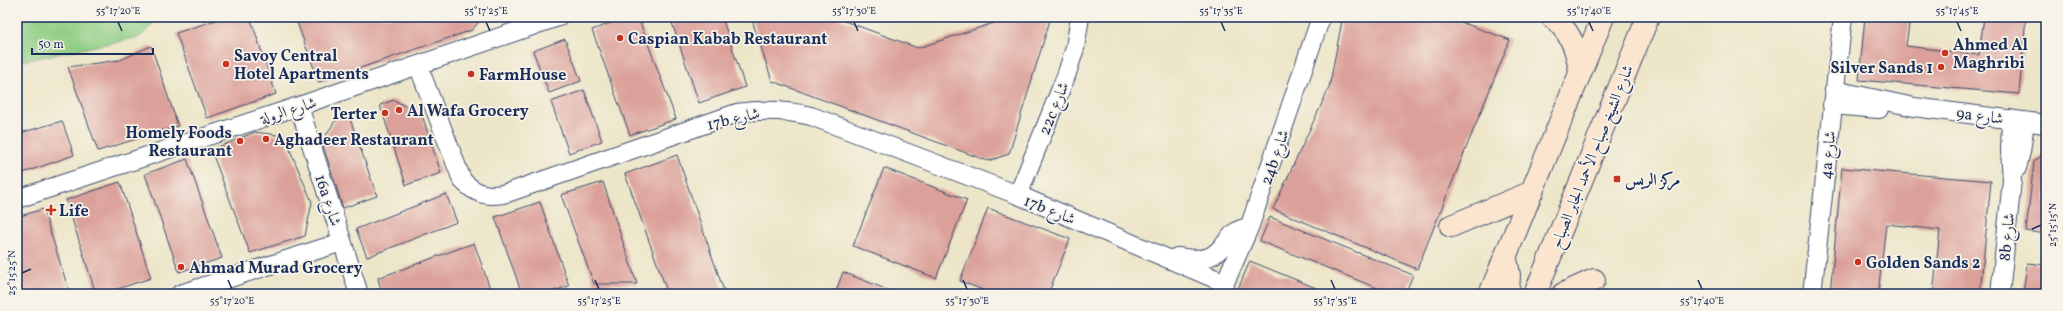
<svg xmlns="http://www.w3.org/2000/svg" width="2063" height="311" viewBox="0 0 2063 311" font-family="Vollkorn,Amiri,serif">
	<rect width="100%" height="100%" fill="#f7f3e8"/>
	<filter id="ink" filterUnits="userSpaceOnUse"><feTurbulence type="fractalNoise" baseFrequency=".025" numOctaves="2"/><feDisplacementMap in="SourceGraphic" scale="8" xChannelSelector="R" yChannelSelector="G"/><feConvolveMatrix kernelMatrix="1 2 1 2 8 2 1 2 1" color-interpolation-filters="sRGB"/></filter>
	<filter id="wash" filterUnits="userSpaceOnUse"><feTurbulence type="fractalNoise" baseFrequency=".012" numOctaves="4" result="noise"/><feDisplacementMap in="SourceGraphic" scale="16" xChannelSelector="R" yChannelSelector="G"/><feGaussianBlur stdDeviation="0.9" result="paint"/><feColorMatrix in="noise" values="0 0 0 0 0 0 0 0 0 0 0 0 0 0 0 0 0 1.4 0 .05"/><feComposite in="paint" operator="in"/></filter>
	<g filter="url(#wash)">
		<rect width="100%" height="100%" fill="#ece5c7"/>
		<!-- green -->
		<path fill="#91cf85" stroke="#567f72" d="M17 17H159L140 37 17 62Z"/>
		<g id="blocks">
			<!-- building -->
			<path fill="#dba099" d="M225 17H250L276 94 207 118 176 33Z
				M295 17H483L472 30 319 82Z
				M627 17H638L676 119 630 135 592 30Z
				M670 17H722L745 87 699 103Z
				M751 17H839V19L918 48 1012 17H1051L1009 154 988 161 772 81Z
				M1407 17H1447L1510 40 1417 269 1273 209 1329 88 1342 21Z
				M1865 17H1910L1906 46 1979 55 1984 17H2026L2019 94 1859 80Z
				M565 39 581 81 549 93 533 51Z
				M151 46 178 126 98 151 68 67 120 60Z
				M584 90 602 141 569 153 551 102Z
				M394 100 422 115 441 173 406 185 380 105Z
				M349 116 377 196 343 208 322 142 335 121Z
				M62 121 74 155 17 175V134Z
				M255 132 284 136 312 202 305 236 250 253 211 150Z
				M2046 152V234L2026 231 2034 162Z
				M677 155 725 294H668L625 174Z
				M187 159 222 258 179 272 145 174Z
				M884 168 967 200 936 278 853 246Z
				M1842 168 1991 181 1980 294H1933L1940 230 1886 224 1878 294H1830Z
				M120 182 151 278 102 294H96L66 200Z
				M603 182 637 284H594L561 195Z
				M446 194 457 222 367 257 356 229Z
				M540 202 569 286 544 294H522L495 217Z
				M988 208 1070 239 1048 294H993L960 281Z
				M43 209 70 294H17V217Z
				M1270 217 1413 275 1405 294H1392L1260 241Z
				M474 243 492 294H382L378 278Z
				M1250 261 1316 288 1313 294H1236Z
				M2027 263 2046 265V294H2023Z
				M843 272 898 294H835Z"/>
		</g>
	</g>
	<g filter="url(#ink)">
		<use href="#blocks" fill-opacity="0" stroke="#3a4a6e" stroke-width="1"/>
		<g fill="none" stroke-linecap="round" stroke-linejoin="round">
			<!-- minor casing -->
			<g stroke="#3a4a6e" stroke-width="20">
				<path id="minor" d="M418 65 462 180C475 194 488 198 507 193L737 113C763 109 786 110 811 116L1018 195 1225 283
					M1834 90 1914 107 2046 124
					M1832 105 1879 109
					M299 106 359 294
					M2017 168 2021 152 2025 121
					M1018 195 1066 76 1075 48 1080 17
					M17 199 308 103 558 17
					M1177 257C1188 258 1199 261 1209 257 1225 251 1231 226 1249 228
					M180 294 342 242
					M1220 294 1249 228 1321 17
					M1812 294 1843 17
					M2000 294 2012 180 2010 150 2011 119"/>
			</g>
			<!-- secondary casing -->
			<g stroke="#3a4a6e" stroke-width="24">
				<path id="secondary" d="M1552 17C1571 31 1578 51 1580 74
					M1451 226 1532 192
					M1506 259 1509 275 1508 294
					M1490 294 1603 17
					M1535 294 1648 17
					M1563 294 1594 280"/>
			</g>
			<!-- minor -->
			<use href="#minor" stroke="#fff" stroke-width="18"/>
			<!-- secondary -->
			<use href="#secondary" stroke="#fce5cf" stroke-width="22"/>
		</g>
	</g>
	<!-- ticks -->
	<path fill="none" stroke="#1b2f5e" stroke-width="1.5" d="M118 22 122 31M486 22 490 31M854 22 858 31M1221 22 1225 31M1589 22 1593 31M1957 22 1961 31M2032 229 2041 225M22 273 31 269M228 280 232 289M595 280 599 289M963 280 967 289M1331 280 1335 289M1698 280 1702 289"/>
	<!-- markers -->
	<g fill="#c8321e" stroke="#f7f3e8" stroke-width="1.5">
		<circle cx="620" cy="38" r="4"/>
		<circle cx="1945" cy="53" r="4"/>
		<circle cx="226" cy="64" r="4"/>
		<circle cx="1941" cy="67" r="4"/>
		<circle cx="471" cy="74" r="4"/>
		<circle cx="399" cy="110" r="4"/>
		<circle cx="385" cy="113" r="4"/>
		<circle cx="266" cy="139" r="4"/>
		<circle cx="240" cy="141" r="4"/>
		<rect x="1613" y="175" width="8" height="8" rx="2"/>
		<path d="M49 204h4v4h4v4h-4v4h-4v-4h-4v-4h4z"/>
		<circle cx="1858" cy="262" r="4"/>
		<circle cx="181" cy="267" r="4"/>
	</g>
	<g text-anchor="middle" stroke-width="3.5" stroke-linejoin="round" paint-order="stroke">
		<!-- poi labels -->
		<g font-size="16" font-weight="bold" fill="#1b2f5e" stroke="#f7f3e8" text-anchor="start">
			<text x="628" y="44">Caspian Kabab Restaurant</text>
			<text x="1953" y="50">Ahmed Al<tspan x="1953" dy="18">Maghribi</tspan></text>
			<text x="234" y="61">Savoy Central<tspan x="234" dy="18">Hotel Apartments</tspan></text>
			<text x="1933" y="73" text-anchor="end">Silver Sands 1</text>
			<text x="479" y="80">FarmHouse</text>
			<text x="407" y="116">Al Wafa Grocery</text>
			<text x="377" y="119" text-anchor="end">Terter</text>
			<text x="232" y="138" text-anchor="end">Homely Foods<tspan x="232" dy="18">Restaurant</tspan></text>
			<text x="274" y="145">Aghadeer Restaurant</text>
			<text x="1625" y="185">مركز الريس</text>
			<text x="59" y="216">Life</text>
			<text x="1866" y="268">Golden Sands 2</text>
			<text x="189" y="273">Ahmad Murad Grocery</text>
		</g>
		<!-- street labels -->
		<g font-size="16" fill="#1b2f5e" stroke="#f7f3e8">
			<text transform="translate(1053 108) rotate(-68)" y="6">22c شارع</text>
			<text transform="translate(288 110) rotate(-18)" y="6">شارع الرولة</text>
			<text transform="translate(1980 115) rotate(7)" y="6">9a شارع</text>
			<text transform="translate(733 118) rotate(-13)" y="6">17b شارع</text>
			<text transform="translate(1827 155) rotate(-84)" y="6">4a شارع</text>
			<text transform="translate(1591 156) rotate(-68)" y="6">شارع الشيخ صباح الأحمد الجابر الصباح</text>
			<text transform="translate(1274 157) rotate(-71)" y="6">24b شارع</text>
			<text transform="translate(329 200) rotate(72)" y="6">16a شارع</text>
			<text transform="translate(1050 209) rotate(22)" y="6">17b شارع</text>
			<text transform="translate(2006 237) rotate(-84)" y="6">8b شارع</text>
		</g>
	</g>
	<!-- margin -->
	<rect width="2063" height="311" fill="none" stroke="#f7f3e8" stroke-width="44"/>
	<!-- scale -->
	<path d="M32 48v6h121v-6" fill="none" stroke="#1b2f5e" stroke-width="2"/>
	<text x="38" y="48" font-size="12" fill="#1b2f5e" stroke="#f7f3e8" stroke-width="3" paint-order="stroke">50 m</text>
	<rect x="22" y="22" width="2019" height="267" fill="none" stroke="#1b2f5e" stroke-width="1.5"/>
	<g font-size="10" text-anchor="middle" fill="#1b2f5e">
		<text x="118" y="14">55°17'20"E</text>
		<text x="486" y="14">55°17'25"E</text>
		<text x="854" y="14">55°17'30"E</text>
		<text x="1221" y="14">55°17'35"E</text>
		<text x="1589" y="14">55°17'40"E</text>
		<text x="1957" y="14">55°17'45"E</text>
		<text transform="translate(2052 225) rotate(-90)" y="4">25°15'15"N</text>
		<text transform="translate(11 273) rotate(-90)" y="4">25°15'25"N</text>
		<text x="232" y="304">55°17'20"E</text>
		<text x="599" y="304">55°17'25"E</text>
		<text x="967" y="304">55°17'30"E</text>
		<text x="1335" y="304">55°17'35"E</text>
		<text x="1702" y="304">55°17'40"E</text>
	</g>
</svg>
